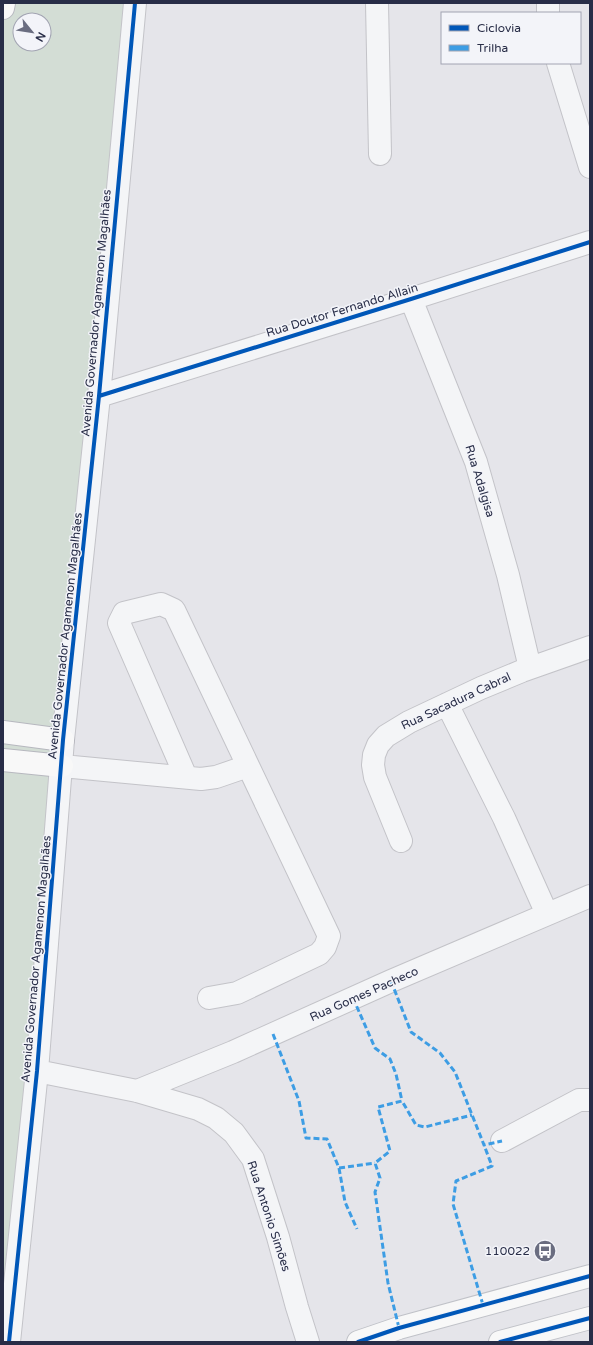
<svg xmlns="http://www.w3.org/2000/svg" width="593" height="1345" viewBox="0 0 593 1345" font-family="'Varela Round',sans-serif">
	<rect width="100%" height="100%" fill="#e5e5ea"/>
	<!-- green -->
	<path fill="#d3ddd5" fill-rule="evenodd" d="M4 3H126L33 1079 3 1307ZM20 20H44V44H20Z"/>
	<g fill="none" stroke-linecap="round" stroke-linejoin="round">
		<!-- minor casing -->
		<g stroke="#c3c3c8" stroke-width="24">
			<path id="minor" d="M377 3 380 154
				M548 3V13
				M558 63 590 167
				M411 299 476 462 508 575 530 668
				M99 396 411 299 590 242
				M447 704 504 818 547 914
				M62 766 201 779 216 777 248 766
				M186 777 119 623 124 613 161 604 174 610 329 936 325 947 319 954 237 993 209 998
				M401 841 375 777 373 765 374 755 378 745 386 736 409 722 481 688 522 671 590 647
				M37 1071 137 1091 198 1109 216 1118 234 1133 253 1159 278 1237 297 1307 308 1342
				M137 1091 233 1052 391 981 590 896
				M502 1141 579 1100H590
				M9 1342 37 1071 63 740 99 396 135 3"/>
		</g>
		<!-- major casing -->
		<g stroke="#c0c2c8" stroke-width="24">
			<path id="major" d="M358 1342 399 1328 590 1276
				M500 1342 590 1318"/>
		</g>
		<!-- highway casing -->
		<g stroke="#b7b8bf" stroke-width="24">
			<path id="highway" d="M3 8 4 3
				M3 732 63 740
				M3 760 62 766"/>
		</g>
		<!-- minor -->
		<use href="#minor" stroke="#f4f5f7" stroke-width="22"/>
		<!-- major -->
		<use href="#major" stroke="#f8f8f8" stroke-width="22"/>
		<!-- highway -->
		<use href="#highway" stroke="#f8f8f8" stroke-width="22"/>
		<!-- quiet -->
		<path stroke="#3d9de4" stroke-width="3" stroke-dasharray="6 3" stroke-linecap="butt" d="M391 981 411 1032 440 1053 455 1072 484 1145 502 1141
			M353 998 375 1048 390 1059 396 1074 402 1101
			M273 1034 299 1101 306 1138 327 1139 339 1168 375 1163
			M339 1168 345 1202 357 1229
			M483 1305 453 1204 456 1181 492 1166 484 1145
			M399 1328 388 1283 375 1192 380 1178 375 1163 390 1151 378 1107 402 1101 416 1125 425 1127 472 1115"/>
		<!-- cycleway casing -->
		<g stroke="#f3f4f9" stroke-width="6">
			<path id="cycleway" d="M99 396 411 299 590 242
				M9 1342 37 1071 63 740 99 396 135 3
				M358 1342 399 1328 590 1276
				M500 1342 590 1318"/>
		</g>
		<!-- cycleway -->
		<use href="#cycleway" stroke="#0057b8" stroke-width="4"/>
	</g>
	<!-- icons -->
	<defs>
		<g id="bus-disc" transform="scale(1.15)"><circle r="9.5" fill="#6a6d80" stroke="#f3f4f9"/><path d="M-5-6H5V4H4V6H2V4H-2V6H-4V4H-5ZM-3.5-4V0h7V-4ZM-3.5 1.2v1.5H-2V1.2ZM2 1.2v1.5H3.5V1.2Z" fill="#fff"/></g>
	</defs>
	<g fill-rule="evenodd">
		<use href="#bus-disc" x="545" y="1251"/>
	</g>
	<g text-anchor="middle" stroke-width="3" stroke-linejoin="round" paint-order="stroke">
		<!-- street labels -->
		<g font-size="12" fill="#282d47" stroke="#f3f4f9">
			<text transform="translate(342 310) rotate(-17)" y="4">Rua Doutor Fernando Allain</text>
			<text transform="translate(96 313) rotate(-85)" y="4">Avenida Governador Agamenon Magalhães</text>
			<text transform="translate(480 481) rotate(73)" y="4">Rua Adalgisa</text>
			<text transform="translate(65 636) rotate(-84)" y="4">Avenida Governador Agamenon Magalhães</text>
			<text transform="translate(456 701) rotate(-25)" y="4">Rua Sacadura Cabral</text>
			<text transform="translate(36 959) rotate(-85)" y="4">Avenida Governador Agamenon Magalhães</text>
			<text transform="translate(364 994) rotate(-24)" y="4">Rua Gomes Pacheco</text>
			<text transform="translate(269 1216) rotate(72)" y="4">Rua Antonio Simões</text>
		</g>
		<!-- poi labels -->
		<g font-size="12" fill="#282d47" stroke="#f3f4f9" text-anchor="end">
			<text x="530" y="1255">110022</text>
		</g>
	</g>
	<!-- border -->
	<rect width="593" height="1345" fill="none" stroke="#282d47" stroke-width="8"/>
	<!-- legend -->
	<rect x="441" y="12" width="140" height="52" fill="#f3f4f9" stroke="#a2a4b2"/>
	<rect x="449" y="25" width="20" height="6" fill="#0057b8" stroke="#a2a4b2"/>
	<text x="477" y="32" font-size="12" fill="#282d47">Ciclovia</text>
	<rect x="449" y="45" width="20" height="6" fill="#3d9de4" stroke="#a2a4b2"/>
	<text x="477" y="52" font-size="12" fill="#282d47">Trilha</text>
	<!-- north arrow -->
	<g transform="translate(32 32) rotate(120)"><circle r="19" fill="#f3f4f9" stroke="#a2a4b2"/>
	<path d="M0-3L7 15L0 10L-7 15Z" fill="#6a6d80"/>
	<text y="-6" font-size="11" font-weight="bold" text-anchor="middle" fill="#282d47">N</text>
	</g>
</svg>
